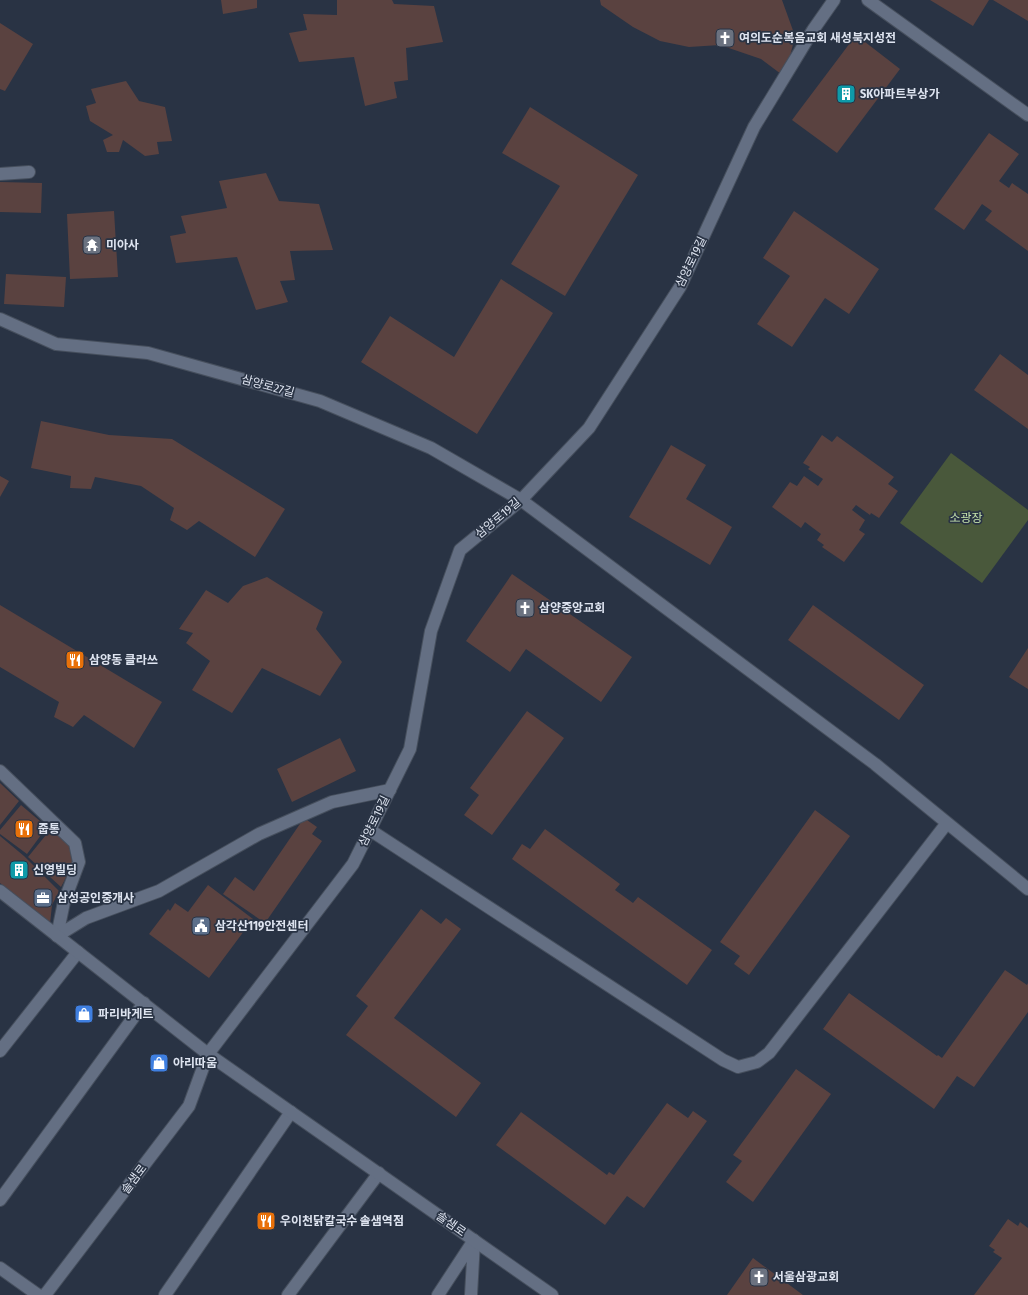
<svg xmlns="http://www.w3.org/2000/svg" width="1028" height="1295" viewBox="0 0 1028 1295" font-family="'Fira Sans Condensed','Noto Sans KR',sans-serif">
	<rect width="100%" height="100%" fill="#293344"/>
	<!-- green -->
	<path fill="#49583b" d="M951 453 1028 510V520L982 583 900 523Z"/>
	<!-- building -->
	<path fill="#5a4240" d="M221 0H257V8L223 14Z
		M337 0H392L394 4 434 6 443 42 406 48 408 80 394 82 397 98 365 106 354 57 299 62 289 33 307 30 303 14 337 15Z
		M600 0H782L795 36 785 77 761 59 720 45 689 47 660 41 633 27 601 5Z
		M930 0H989L973 26Z
		M993 0H1028V21Z
		M0 23 33 44 5 91 0 89Z
		M856 35 900 69 837 153 792 120Z
		M126 81 139 101 165 107 172 141 157 142 159 154 145 156 123 140 119 152H107L103 140 113 135 90 121 86 106 96 103 91 89Z
		M530 107 638 175 565 296 511 264 560 186 502 153Z
		M989 133 1019 154 999 181 1009 188 1012 183 1028 194V251L985 220 992 211 982 204 964 230 934 209Z
		M266 173 279 201 319 204 333 250 290 251 295 280 280 281 288 302 256 310 237 257 176 263 170 236 186 233 181 216 227 208 219 181Z
		M0 182 42 183 41 213 0 212Z
		M114 211 118 277 70 279 67 214Z
		M794 211 879 269 849 314 825 298 792 347 757 324 790 276 763 258Z
		M6 274 66 277 64 307 4 304Z
		M501 279 553 313 477 434 361 362 390 316 454 357Z
		M1000 354 1028 375V429L974 390Z
		M41 421 109 435 172 439 285 509 255 557 199 521 187 530 170 520 174 508 141 486 95 477 91 489 70 488 71 476 31 468Z
		M822 435 832 442 837 436 894 477 888 484 898 491 879 518 871 513 870 515 856 505 852 510 865 520 859 530 865 534 844 562 822 547 824 545 817 540 821 534 805 522 801 528 772 507 790 482 797 486 804 476 818 486 823 479 808 469 810 467 803 463Z
		M671 445 706 465 686 499 732 527 710 565 629 517Z
		M0 476 9 481 0 497Z
		M512 574 632 657 601 702 526 649 510 672 466 641Z
		M267 577 323 612 316 629 342 662 320 696 262 668 232 713 192 690 210 661 186 643 193 633 179 629 206 590 228 603 243 586Z
		M0 605 162 702 134 748 84 715 73 727 54 717 59 702 0 667Z
		M813 605 924 685 899 720 788 640Z
		M1028 648V689L1009 677Z
		M527 711 564 738 492 835 464 815 479 795 470 788Z
		M340 738 356 771 292 802 277 769Z
		M0 783 19 801 0 825Z
		M21 805 47 827 27 854 0 834V830Z
		M815 810 850 836 749 975 734 964 740 956 720 942Z
		M304 818 317 827 312 834 322 841 265 923 223 894 235 877 254 891Z
		M545 829 620 884 615 890 633 903 638 897 712 950 687 985 512 859 522 844 530 849Z
		M50 830 71 845 73 864 61 887 28 857Z
		M0 836 24 856 59 891 52 905 50 924 0 883Z
		M208 885 253 919 209 978 149 934 168 909 170 911 175 903 188 912Z
		M421 909 441 924 446 918 461 929 394 1018 481 1083 456 1117 346 1035 368 1006 356 996Z
		M1005 970 1027 985 1028 983V1012L974 1087 957 1076 934 1109 823 1029 849 993 937 1056 938 1055 942 1058Z
		M796 1069 831 1094 753 1202 726 1182 742 1161 733 1155Z
		M667 1103 688 1118 693 1111 707 1121 644 1208 627 1196 605 1225 496 1145 521 1112 607 1175 609 1172 614 1175Z
		M1008 1219 1018 1226 1020 1222 1028 1228V1295H974L1002 1258 993 1252 995 1250 989 1246Z
		M753 1258 803 1295H727Z"/>
	<g fill="none" stroke-linecap="round" stroke-linejoin="round">
		<!-- street casing -->
		<g stroke="#464f5d" stroke-width="14">
			<path id="street" d="M868 0 1028 115
				M0 174 29 172
				M521 500 875 764 1028 889
				M0 771 75 843 79 862 64 902 57 936
				M370 830 723 1060 738 1067 757 1062 769 1053 947 823
				M57 936 86 918 159 891 259 834 332 802 390 790
				M0 1051 78 952
				M0 1200 144 1003
				M0 1268 38 1295
				M45 1295 189 1106 208 1054
				M165 1295 291 1112
				M288 1295 379 1173
				M438 1295 474 1240
				M471 1295 474 1242"/>
		</g>
		<!-- secondary casing -->
		<g stroke="#464f5d" stroke-width="14">
			<path id="secondary" d="M0 319 56 344 148 353 320 401 431 448 521 500
				M0 891 208 1054 552 1295
				M208 1054 353 864 410 749 431 631 460 550 521 500 589 428 680 287 754 127 813 30 834 0"/>
		</g>
		<!-- street -->
		<use href="#street" stroke="#646f83" stroke-width="12"/>
		<!-- secondary -->
		<use href="#secondary" stroke="#646f83" stroke-width="12"/>
	</g>
	<!-- icons -->
	<defs>
		<g id="church-square" transform="scale(1)"><rect x="-9" y="-9" width="18" height="18" rx="4" fill="#6b7280" stroke="#293344"/><path d="M-1.2-6h2.4v3.5h3.3v2.4h-3.3V6h-2.4V-.1h-3.3v-2.4h3.3Z" fill="#fff"/></g>
		<g id="building-square" transform="scale(1)"><rect x="-9" y="-9" width="18" height="18" rx="4" fill="#0f9aa8" stroke="#293344"/><path d="M-4-6H4V6H1V3H-1V6H-4ZM-2.5-4.3h1.7v1.8h-1.7ZM.8-4.3h1.7v1.8H.8ZM-2.5-1h1.7V.8h-1.7ZM.8-1h1.7V.8H.8Z" fill="#fff"/></g>
		<g id="temple-square" transform="scale(1)"><rect x="-9" y="-9" width="18" height="18" rx="4" fill="#6b7280" stroke="#293344"/><path d="M0-6L5-2H3V0L6.5 2.5H4V6H1.5V3h-3V6H-4V2.5H-6.5L-3 0V-2H-5Z" fill="#fff"/></g>
		<g id="restaurant-square" transform="scale(1)"><rect x="-9" y="-9" width="18" height="18" rx="4" fill="#e8710a" stroke="#293344"/><path d="M-5-6h1v4h1v-4h1v4h1v-4h1v5L-1.5 .5V6h-2V.5L-5-1ZM5-6V6H3V1.5H1.5Q1.5-4 5-6Z" fill="#fff"/></g>
		<g id="office-square" transform="scale(1)"><rect x="-9" y="-9" width="18" height="18" rx="4" fill="#5c6f8a" stroke="#293344"/><path d="M-6-3h4V-5.5h4V-3h4V5H-6ZM-1-4.5V-3h2v-1.5ZM-6 0V1H6V0Z" fill="#fff"/></g>
		<g id="civic-square" transform="scale(1)"><rect x="-9" y="-9" width="18" height="18" rx="4" fill="#5c6f8a" stroke="#293344"/><path d="M-.6-6.5H3V-4.5H.6V-3L4-1V1h2V6H-6V1h2V-1L-.6-3ZM-1.2 2.5V6h2.4V2.5Z" fill="#fff"/></g>
		<g id="shop-square" transform="scale(1)"><rect x="-9" y="-9" width="18" height="18" rx="4" fill="#3f7fe0" stroke="#293344"/><path d="M-5-2.5h2.3a2.7 3.5 0 0 1 5.4 0H5L5.5 6h-11ZM-1.5-2.5h3a1.5 2.3 0 0 0-3 0Z" fill="#fff"/></g>
	</defs>
	<g fill-rule="evenodd">
		<use href="#church-square" x="725" y="38"/>
		<use href="#building-square" x="846" y="94"/>
		<use href="#temple-square" x="92" y="245"/>
		<use href="#church-square" x="525" y="608"/>
		<use href="#restaurant-square" x="75" y="660"/>
		<use href="#restaurant-square" x="24" y="829"/>
		<use href="#building-square" x="19" y="870"/>
		<use href="#office-square" x="43" y="898"/>
		<use href="#civic-square" x="201" y="926"/>
		<use href="#shop-square" x="84" y="1014"/>
		<use href="#shop-square" x="159" y="1063"/>
		<use href="#restaurant-square" x="266" y="1221"/>
		<use href="#church-square" x="759" y="1277"/>
	</g>
	<g text-anchor="middle" stroke-width="3.5" stroke-linejoin="round" paint-order="stroke">
		<!-- poi labels -->
		<g font-size="12" font-weight="bold" fill="#dee4f0" stroke="#293344" text-anchor="start">
			<text x="739" y="42">여의도순복음교회 새성북지성전</text>
			<text x="860" y="98">SK아파트부상가</text>
			<text x="106" y="249">미아사</text>
			<text x="539" y="612">삼양중앙교회</text>
			<text x="89" y="664">삼양동 클라쓰</text>
			<text x="38" y="833">줍통</text>
			<text x="33" y="874">신영빌딩</text>
			<text x="57" y="902">삼성공인중개사</text>
			<text x="215" y="930">삼각산119안전센터</text>
			<text x="98" y="1018">파리바게트</text>
			<text x="173" y="1067">아리따움</text>
			<text x="280" y="1225">우이천닭칼국수 솔샘역점</text>
			<text x="773" y="1281">서울삼광교회</text>
		</g>
		<!-- street labels -->
		<g font-size="12" fill="#dee4f0" stroke="#293344">
			<text transform="translate(691 262) rotate(-64)" y="4">삼양로19길</text>
			<text transform="translate(268 386) rotate(15)" y="4">삼양로27길</text>
			<text transform="translate(498 518) rotate(-40)" y="4">삼양로19길</text>
			<text transform="translate(374 821) rotate(-64)" y="4">삼양로19길</text>
			<text transform="translate(134 1179) rotate(-53)" y="4">솔샘로</text>
			<text transform="translate(451 1224) rotate(35)" y="4">솔샘로</text>
		</g>
		<!-- park labels -->
		<g font-size="12" fill="#c5e3ab" stroke="#293344">
			<text x="966" y="522">소광장</text>
		</g>
	</g>
</svg>
